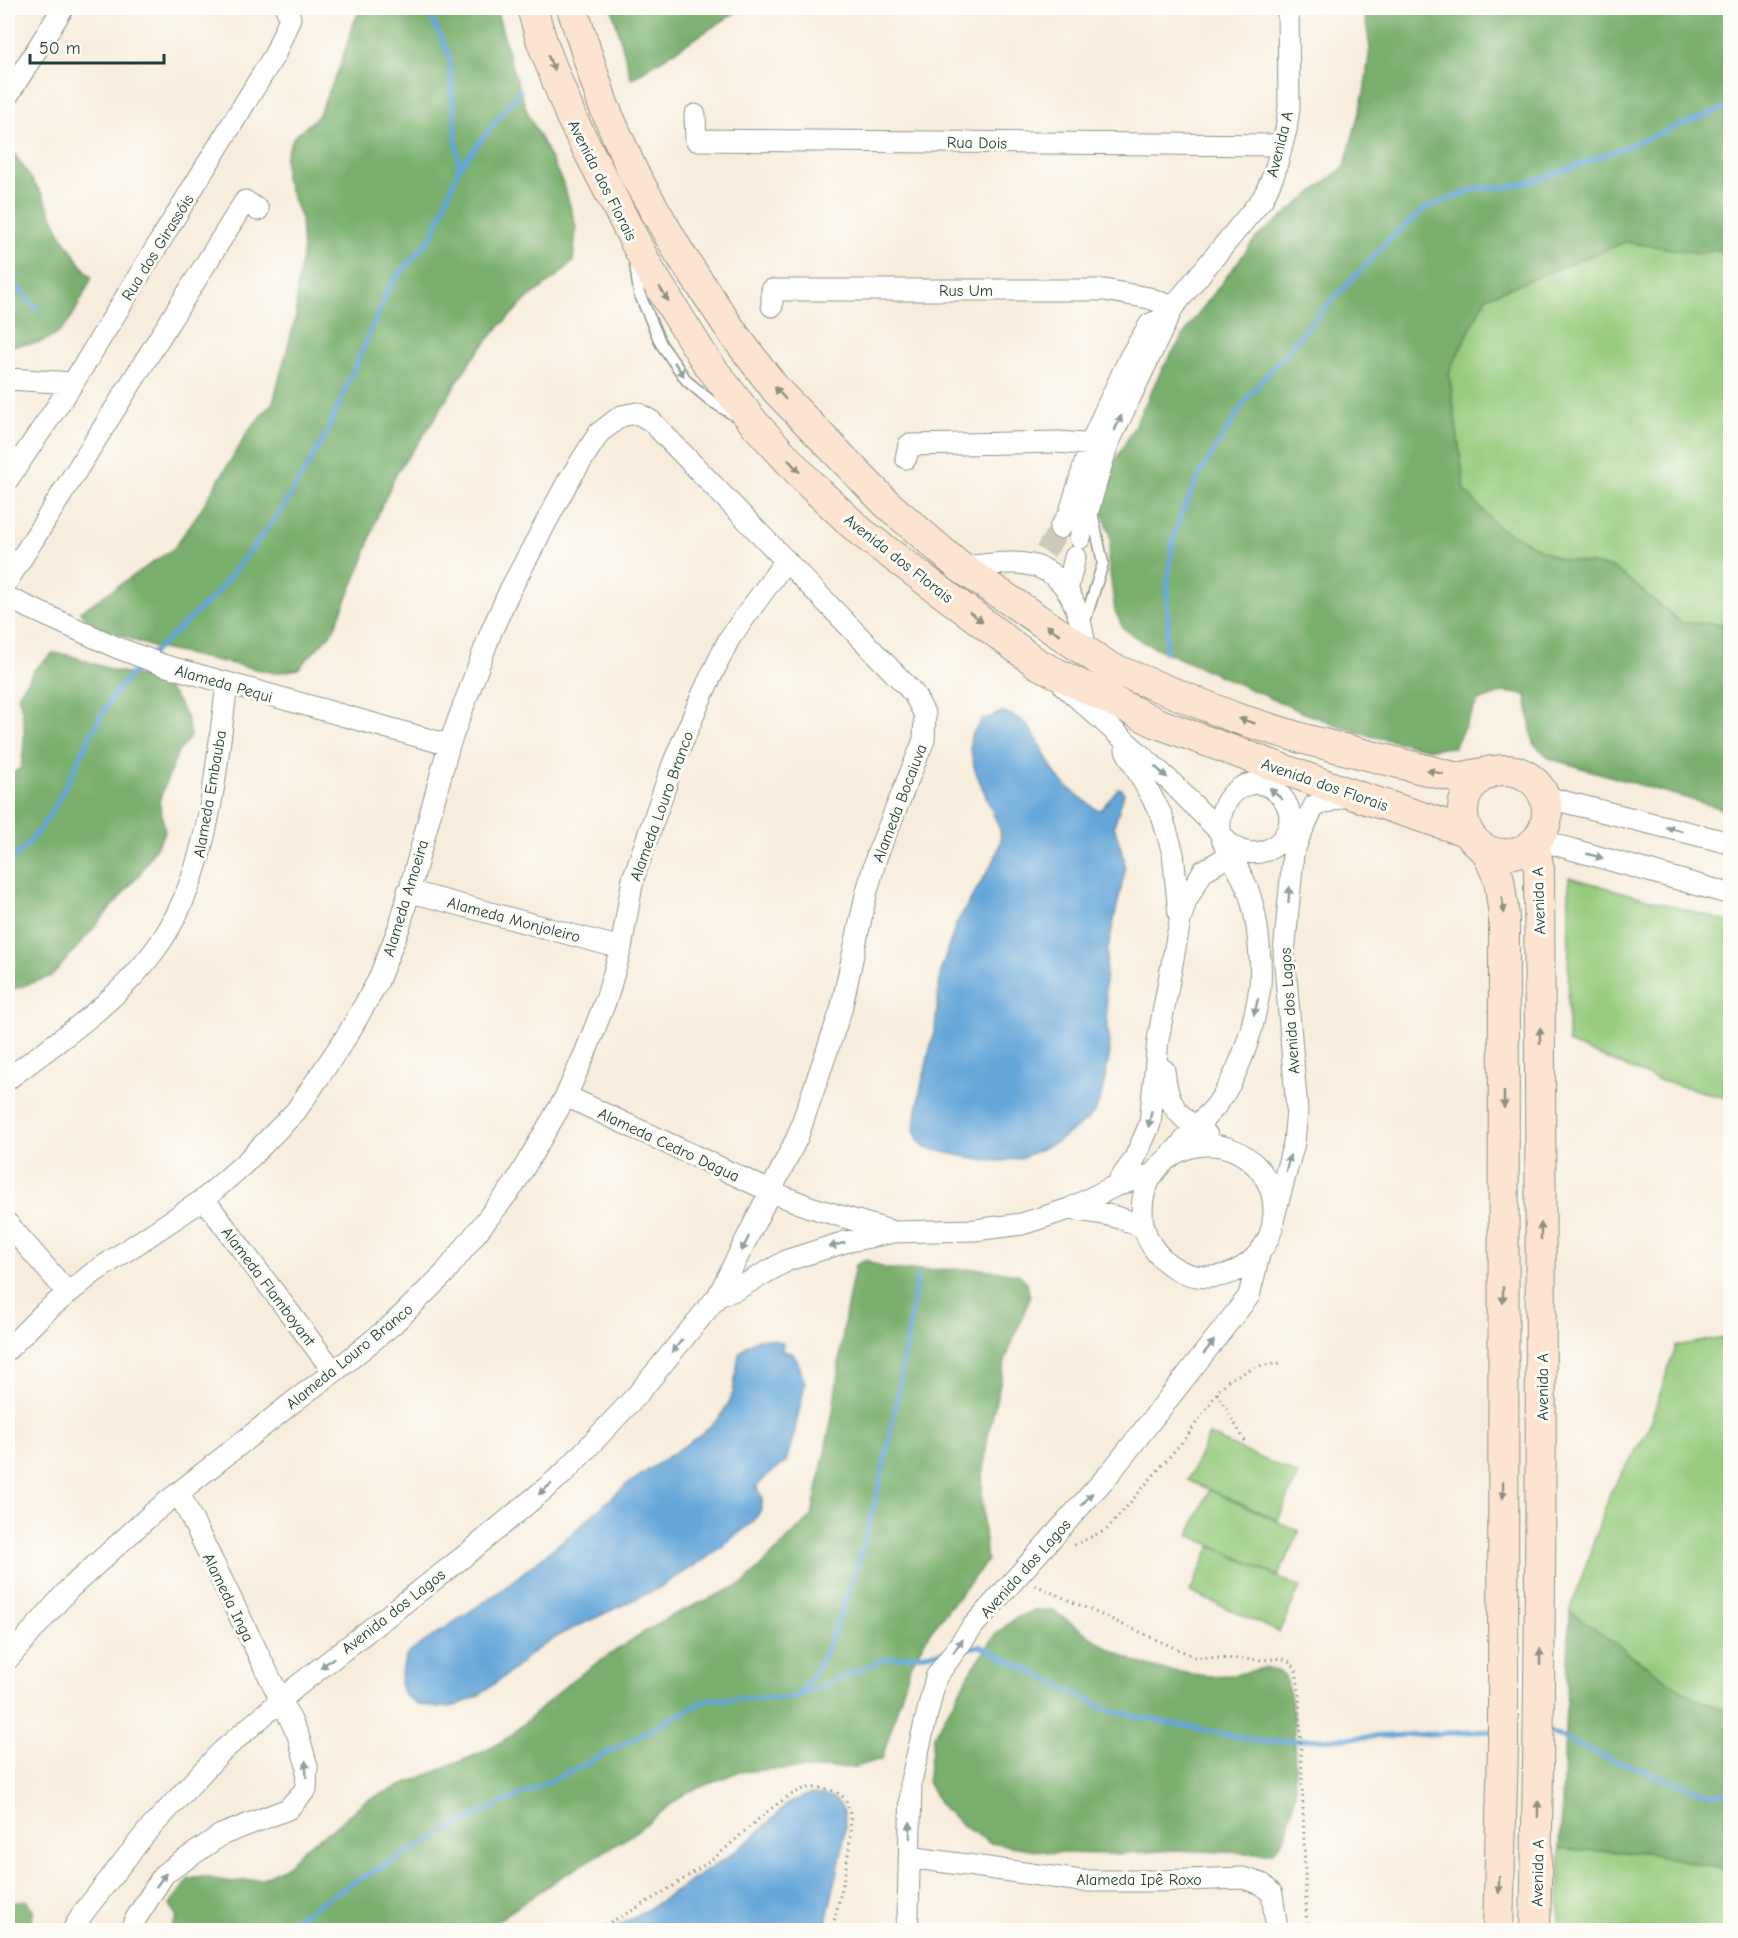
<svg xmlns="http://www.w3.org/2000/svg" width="1738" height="1938" viewBox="0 0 1738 1938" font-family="'Comic Neue',sans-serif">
	<rect width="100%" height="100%" fill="#fdfcf7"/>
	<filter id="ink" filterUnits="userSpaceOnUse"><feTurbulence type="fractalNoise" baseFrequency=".0167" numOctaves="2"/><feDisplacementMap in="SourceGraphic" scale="12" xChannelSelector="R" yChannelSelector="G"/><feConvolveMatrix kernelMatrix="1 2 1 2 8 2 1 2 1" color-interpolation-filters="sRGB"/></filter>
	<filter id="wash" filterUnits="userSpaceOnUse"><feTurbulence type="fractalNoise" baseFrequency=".008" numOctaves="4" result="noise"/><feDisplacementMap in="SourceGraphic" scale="24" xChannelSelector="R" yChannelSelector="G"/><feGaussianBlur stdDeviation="1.35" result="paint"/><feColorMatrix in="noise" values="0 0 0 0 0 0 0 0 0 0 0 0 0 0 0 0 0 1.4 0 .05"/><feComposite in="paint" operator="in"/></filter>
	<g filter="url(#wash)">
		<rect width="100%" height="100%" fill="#f8eddd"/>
		<!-- green -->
		<path fill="#96cb7d" stroke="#5a8458" stroke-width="1.5" d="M1625 242 1701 253 1730 248V624L1682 623 1614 568 1557 558 1499 528 1465 491 1449 372 1486 297Z
			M1569 877 1730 922V1099L1658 1080 1568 1043Z
			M1730 1336V1711L1693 1698 1570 1612 1610 1493 1647 1432 1676 1346Z
			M1209 1435 1298 1475 1278 1520 1188 1480Z
			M1209 1490 1299 1531 1278 1576 1189 1535Z
			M1211 1546 1300 1587 1279 1632 1190 1592Z
			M1560 1849 1648 1853 1730 1870V1930H1559Z"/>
		<!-- forest -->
		<path fill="#78af6c" stroke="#4c7650" stroke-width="1.5" d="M361 8H496L512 67 528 114 563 183 576 226 573 262 555 278 527 299 498 328 471 360 424 435 398 470 378 514 363 561 333 631 298 669 275 673 152 647 90 623 80 612 174 548 200 511 249 430 273 402 296 316 297 286 303 252 301 219 285 178V158L293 138 318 116 339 69 353 25Z
			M612 8H739L738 11 631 79Z
			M1364 8H1730V248L1701 253 1625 242 1486 297 1449 372 1465 491 1499 528 1557 558 1614 568 1682 623 1730 624V811L1551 759 1533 743 1526 695 1504 692 1478 701 1454 747 1430 749 1362 734 1302 712 1143 642 1123 628 1115 611 1108 559 1111 539 1100 503 1102 484 1131 433 1162 369 1192 322 1256 238 1345 166 1364 93 1370 48Z
			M8 145 43 196 62 236 79 262 92 278C76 306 71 335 36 343 26 345 17 343 8 348Z
			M53 653 69 655 112 670 158 680 174 696 187 718 190 737 177 754 159 801 165 832 139 875 52 976 8 991V776L21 768C25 742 26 719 18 695L35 669Z
			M866 1260 884 1268 900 1270 981 1269 1018 1274 1026 1281 1030 1297 1006 1358 988 1435 982 1482 983 1522 987 1561 930 1632 910 1667 882 1759 855 1767 811 1769H775L738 1772 686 1793 629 1837 558 1879 484 1930H171L177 1918 170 1904 189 1879 204 1877 231 1882 261 1879 285 1867 304 1848 330 1831 365 1801 485 1751 509 1737 572 1680 633 1639 669 1617 744 1583 812 1515 833 1412 845 1317 855 1265Z
			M1034 1610 1054 1611 1106 1647 1131 1660 1154 1668 1206 1676 1234 1675 1264 1668 1281 1672 1287 1681 1294 1714 1295 1796 1287 1833 1273 1853H1248L1176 1850 1114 1854 1054 1853 991 1843 966 1828 942 1807 927 1782 934 1736 973 1668 997 1633 1016 1618Z
			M1570 1612 1693 1698 1730 1711V1870L1648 1853 1560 1849Z
			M26 1900 33 1911 32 1925 29 1930H8V1904Z"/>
		<!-- water -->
		<path fill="#65a6d8" stroke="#427286" stroke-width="1.5" d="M1002 712C1037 719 1039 751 1057 776 1067 790 1083 798 1096 809L1101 810 1118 788 1122 789 1124 794 1114 826 1124 858 1125 871 1107 952 1105 987 1110 1053 1101 1097 1096 1110 1087 1120 1058 1141 1024 1157 1003 1161H986L925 1148 918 1140 914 1129 921 1087 935 1028 941 969 957 922 995 859 1001 840 1000 830 975 770 970 748 971 736 982 720Z
			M758 1339H771L783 1343 782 1351 792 1353 798 1362 805 1383 795 1430 786 1462 768 1475 756 1487 763 1498 761 1510 753 1522 707 1558 657 1589 563 1633 533 1652 513 1670 476 1697 455 1706 437 1708 418 1704 404 1695 400 1683 402 1668 407 1655 421 1644 499 1592 572 1533 626 1485 700 1435 718 1419 729 1403 733 1392 739 1354 747 1345Z
			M810 1794C822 1795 837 1796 843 1809 852 1831 828 1904 825 1930H609L641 1914 726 1858 751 1839 789 1803Z"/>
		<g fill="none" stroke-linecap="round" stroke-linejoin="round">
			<!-- stream -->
			<path stroke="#65a6d8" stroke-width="5" d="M427 8 449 55 459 168
				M8 276 37 309
				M1165 652 1168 625 1167 589 1173 541 1182 513 1201 472 1248 397 1322 311 1392 237 1426 208 1478 188 1509 187 1533 181 1571 168 1730 106
				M150 656 217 593 282 510 326 434 391 284 433 235 459 168 520 91
				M8 863C62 820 79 744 118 689 125 679 135 671 144 662
				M966 1648 980 1646 1111 1711 1263 1742 1493 1731
				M797 1695C821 1671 831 1639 843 1607 882 1501 900 1389 917 1277
				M1549 1732 1602 1756 1712 1795 1730 1793
				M248 1930 293 1920 352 1883 479 1814 584 1765 709 1699 794 1698 885 1659 948 1651"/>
		</g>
	</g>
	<g filter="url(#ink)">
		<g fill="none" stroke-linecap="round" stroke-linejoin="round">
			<!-- street-tunnel -->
			<path stroke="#cdcabb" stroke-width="21" stroke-dasharray="21 10" stroke-linecap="butt" d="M1045 552 1060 528"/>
			<!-- lane casing -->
			<g stroke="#8c9588" stroke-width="13">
				<path id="lane" d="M635 264 639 293 661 344 687 381 711 401 737 417
					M1084 624 1103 563 1092 512"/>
			</g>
			<!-- street casing -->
			<g stroke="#8c9588" stroke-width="23">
				<path id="street" d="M8 95 63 8
					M695 115 696 140 1282 145
					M772 306V290H1104L1149 298 1173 307
					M8 379 73 383
					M906 458 909 445 1059 442 1105 446
					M8 479 73 383 275 54 290 18 286 8
					M1060 528 1069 515 1091 443 1103 415 1130 357 1150 324 1168 317
					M1080 538 1107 446 1173 307 1263 198 1274 174 1286 130 1289 108 1288 8
					M960 567C977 566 994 563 1011 563 1067 562 1080 607 1086 653
					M8 580 245 201 258 210
					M1067 591 1075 557
					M8 598 118 648 163 665 449 745
					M1064 686 1170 781 1220 832
					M1126 750 1162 816 1173 853 1179 914
					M1545 797 1730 843
					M1539 840 1730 894
					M408 891 621 948
					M1164 1070C1167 1105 1177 1116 1207 1135
					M8 1079C59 1040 116 1003 155 950 210 875 215 774 227 684
					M566 1096 772 1192 810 1207 891 1231
					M1142 1211a66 66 0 1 1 132 0a66 66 0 1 1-132 0Z
					M1169 1158C1178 1148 1187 1137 1196 1127 1202 1120 1209 1114 1215 1107 1239 1076 1253 1031 1259 993 1263 971 1258 924 1252 903 1249 891 1244 880 1238 869 1232 857 1220 842 1220 828 1218 795 1253 767 1280 795 1313 830 1256 879 1222 836
					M1115 1186 1134 1160 1150 1124 1158 1040 1180 921 1186 901 1203 871 1239 850
					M204 1199 334 1372
					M1069 1209C1095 1212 1121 1215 1144 1229
					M1273 1220 1294 1143 1297 1110 1284 953 1291 878 1293 854 1299 837 1314 806 1351 794
					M8 1224 68 1293
					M8 1349 45 1312 93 1273 204 1199 245 1163 296 1111 348 1034 378 981 400 925 449 745 491 632 510 590 567 483 599 433 621 416 637 413 651 421 904 683 914 694 925 715 924 740 877 855 866 895 841 1010 797 1138 718 1296
					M8 1659 69 1589 154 1512 297 1399 334 1372 393 1324 444 1274 514 1185 566 1096 586 1051 607 997 621 948 633 879 673 764 703 693 729 639 786 560
					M909 1857 1081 1881H1157L1243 1878 1262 1884 1272 1894 1277 1930
					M73 1930 83 1913 145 1834 220 1753 296 1687 467 1554 564 1473 637 1395 718 1296 735 1290 788 1260 845 1242 894 1232 975 1230 1022 1224 1069 1209 1115 1186 1153 1174
					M131 1930 135 1920 164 1874 221 1835 288 1809 306 1789 307 1766 298 1735 179 1493
					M905 1930 908 1917 911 1781 936 1677 973 1626 1110 1473 1249 1296 1260 1251"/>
			</g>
			<!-- secondary casing -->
			<g stroke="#8c9588" stroke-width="32">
				<path id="secondary" d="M532 8 542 42 571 117 650 271 706 361 754 423 810 484 861 532 1038 664 1157 723 1351 794 1468 832
					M572 8 603 104 633 172 680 254 735 336 777 391 886 503 960 567 1109 667 1236 718 1304 739 1458 778 1493 771
					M1463 812a42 42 0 1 1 84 0a42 42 0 1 1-84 0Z
					M1534 845 1539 869C1541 1223 1543 1577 1535 1930
					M1486 850 1499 879 1504 916 1503 1746 1498 1930"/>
			</g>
			<!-- path -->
			<path stroke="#8c9588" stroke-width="3" stroke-dasharray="1.5 4.5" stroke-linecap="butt" d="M1217 1393 1245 1441
				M1074 1545 1106 1530 1117 1518 1188 1435 1217 1393 1229 1379 1262 1365 1283 1364
				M1035 1585 1195 1657 1263 1660 1282 1658 1290 1662 1296 1669 1299 1691 1307 1930
				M594 1930C636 1910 677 1885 715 1857 740 1838 772 1802 801 1790 813 1785 839 1788 846 1801 860 1826 838 1902 832 1930"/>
			<!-- lane -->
			<use href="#lane" stroke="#fff" stroke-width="10"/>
			<!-- street -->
			<use href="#street" stroke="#fff" stroke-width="21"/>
			<!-- secondary -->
			<use href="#secondary" stroke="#fde4d1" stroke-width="30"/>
		</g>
		<!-- one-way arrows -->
		<defs><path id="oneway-solid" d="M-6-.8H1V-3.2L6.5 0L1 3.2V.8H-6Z" transform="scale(1.5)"/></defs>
		<g fill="#8e9082">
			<use href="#oneway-solid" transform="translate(551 63) rotate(69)"/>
			<use href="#oneway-solid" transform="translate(664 294) rotate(58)"/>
			<use href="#oneway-solid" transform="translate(780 393) rotate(-132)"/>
			<use href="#oneway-solid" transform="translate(794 466) rotate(47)"/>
			<use href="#oneway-solid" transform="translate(976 617) rotate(37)"/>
			<use href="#oneway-solid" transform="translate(1053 630) rotate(-146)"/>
			<use href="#oneway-solid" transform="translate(1247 721) rotate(-163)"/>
			<use href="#oneway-solid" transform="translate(1435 772) rotate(-166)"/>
			<use href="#oneway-solid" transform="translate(1503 905) rotate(81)"/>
			<use href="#oneway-solid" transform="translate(1540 1036) rotate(-90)"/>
			<use href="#oneway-solid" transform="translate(1504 1100) rotate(90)"/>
			<use href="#oneway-solid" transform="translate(1541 1231) rotate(-90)"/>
			<use href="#oneway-solid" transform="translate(1503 1295) rotate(90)"/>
			<use href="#oneway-solid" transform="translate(1503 1490) rotate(90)"/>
			<use href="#oneway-solid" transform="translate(1540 1657) rotate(-90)"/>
			<use href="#oneway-solid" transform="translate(1538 1809) rotate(-89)"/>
			<use href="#oneway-solid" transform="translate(1499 1885) rotate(91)"/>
		</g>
		<g fill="#8f9e9a">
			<use href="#oneway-solid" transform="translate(679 369) rotate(55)"/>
			<use href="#oneway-solid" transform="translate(1118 423) rotate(-65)"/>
			<use href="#oneway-solid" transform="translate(1161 772) rotate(42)"/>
			<use href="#oneway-solid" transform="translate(1276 794) rotate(-139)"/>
			<use href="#oneway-solid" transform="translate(1674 829) rotate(-166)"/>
			<use href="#oneway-solid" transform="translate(1595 856) rotate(16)"/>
			<use href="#oneway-solid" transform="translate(1289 895) rotate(-85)"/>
			<use href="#oneway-solid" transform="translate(1256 1007) rotate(104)"/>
			<use href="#oneway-solid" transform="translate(1150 1119) rotate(101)"/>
			<use href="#oneway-solid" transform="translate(1288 1163) rotate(-75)"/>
			<use href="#oneway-solid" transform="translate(745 1244) rotate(117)"/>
			<use href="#oneway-solid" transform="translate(837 1245) rotate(163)"/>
			<use href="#oneway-solid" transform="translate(677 1346) rotate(129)"/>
			<use href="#oneway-solid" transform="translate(1209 1347) rotate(-52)"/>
			<use href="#oneway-solid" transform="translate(545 1489) rotate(140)"/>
			<use href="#oneway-solid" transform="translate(1087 1499) rotate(-48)"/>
			<use href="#oneway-solid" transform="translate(958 1646) rotate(-54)"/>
			<use href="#oneway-solid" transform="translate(327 1663) rotate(142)"/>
			<use href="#oneway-solid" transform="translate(306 1769) rotate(-93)"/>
			<use href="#oneway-solid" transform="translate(910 1830) rotate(-89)"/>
			<use href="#oneway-solid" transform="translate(161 1880) rotate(-54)"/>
		</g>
	</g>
	<g text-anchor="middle" stroke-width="6" stroke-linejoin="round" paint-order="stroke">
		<!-- street labels -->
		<g font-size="16" fill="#1f3d34" stroke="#fdfcf7">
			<text transform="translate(977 142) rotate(1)" y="6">Rua Dois</text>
			<text transform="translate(1279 144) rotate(-76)" y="6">Avenida A</text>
			<text transform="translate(603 180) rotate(63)" y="6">Avenida dos Florais</text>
			<text transform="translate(157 247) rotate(-58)" y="6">Rua dos Girassóis</text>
			<text x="966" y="296">Rus Um</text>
			<text transform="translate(899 558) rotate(38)" y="6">Avenida dos Florais</text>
			<text transform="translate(224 683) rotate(16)" y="6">Alameda Pequi</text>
			<text transform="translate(1325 784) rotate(19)" y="6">Avenida dos Florais</text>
			<text transform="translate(209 794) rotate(-80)" y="6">Alameda Embauba</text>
			<text transform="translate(899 803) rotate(-69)" y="6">Alameda Bocaiuva</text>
			<text transform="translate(661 806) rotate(-70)" y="6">Alameda Louro Branco</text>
			<text transform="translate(405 898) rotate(-73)" y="6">Alameda Amoeira</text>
			<text transform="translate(1538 901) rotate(-92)" y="6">Avenida A</text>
			<text transform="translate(514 919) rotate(15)" y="6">Alameda Monjoleiro</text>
			<text transform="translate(1289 1011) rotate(-94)" y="6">Avenida dos Lagos</text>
			<text transform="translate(669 1144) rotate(25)" y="6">Alameda Cedro Dagua</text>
			<text transform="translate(269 1286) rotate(53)" y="6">Alameda Flamboyant</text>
			<text transform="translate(349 1356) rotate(-39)" y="6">Alameda Louro Branco</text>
			<text transform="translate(1542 1387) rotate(-90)" y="6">Avenida A</text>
			<text transform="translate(1025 1568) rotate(-48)" y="6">Avenida dos Lagos</text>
			<text transform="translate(229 1597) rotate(64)" y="6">Alameda Inga</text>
			<text transform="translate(393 1611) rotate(-38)" y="6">Avenida dos Lagos</text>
			<text transform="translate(1537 1873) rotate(-89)" y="6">Avenida A</text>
			<text x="1139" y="1885">Alameda Ipê Roxo</text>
		</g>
	</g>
	<!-- margin -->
	<rect width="1738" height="1938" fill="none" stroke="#fdfcf7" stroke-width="30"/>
	<!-- scale -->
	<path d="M30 54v9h134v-9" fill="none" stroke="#1f3d34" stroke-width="3"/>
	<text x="39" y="54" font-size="18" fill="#1f3d34" stroke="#fdfcf7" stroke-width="4.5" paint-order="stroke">50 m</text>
</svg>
